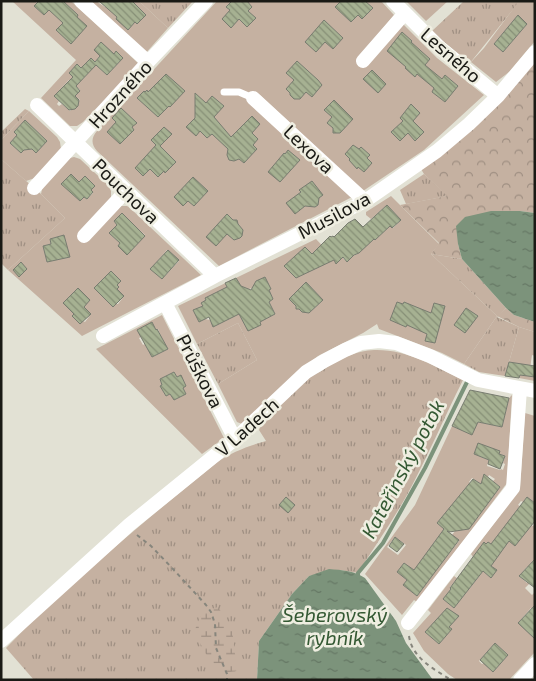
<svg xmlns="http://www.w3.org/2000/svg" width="536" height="681" viewBox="0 0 536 681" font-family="'Exo 2',sans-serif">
	<defs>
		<pattern id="grass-tufts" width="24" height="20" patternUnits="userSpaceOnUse" patternTransform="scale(1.25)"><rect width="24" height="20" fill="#c5b1a1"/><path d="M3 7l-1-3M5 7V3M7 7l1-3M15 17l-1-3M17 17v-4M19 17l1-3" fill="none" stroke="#9f8f82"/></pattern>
		<pattern id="forest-crowns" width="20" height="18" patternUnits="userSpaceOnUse" patternTransform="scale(1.25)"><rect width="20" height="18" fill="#c5b1a1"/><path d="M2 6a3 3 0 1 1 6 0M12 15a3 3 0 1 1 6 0" fill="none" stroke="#9f8f82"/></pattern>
		<pattern id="wetland-marsh" width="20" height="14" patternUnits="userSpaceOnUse" patternTransform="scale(1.25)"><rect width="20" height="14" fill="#c5b1a1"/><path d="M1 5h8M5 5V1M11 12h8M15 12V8" fill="none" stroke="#9f8f82"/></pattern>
		<pattern id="water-ripples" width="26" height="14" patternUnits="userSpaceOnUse" patternTransform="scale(1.25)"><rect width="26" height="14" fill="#7c937b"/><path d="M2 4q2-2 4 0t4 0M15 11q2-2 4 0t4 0" fill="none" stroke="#657764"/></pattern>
		<pattern id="building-back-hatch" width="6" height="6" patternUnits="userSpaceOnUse" patternTransform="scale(1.25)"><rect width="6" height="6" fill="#a6b192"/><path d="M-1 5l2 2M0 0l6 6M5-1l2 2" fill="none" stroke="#868f76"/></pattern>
	</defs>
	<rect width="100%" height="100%" fill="#e2e1d4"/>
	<!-- grass -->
	<path fill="url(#grass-tufts)" d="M139 1H193L168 28Z
		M464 1 519 2 470 63 444 42 432 31Z
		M25 109 29 111 1 140V132Z
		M1 159 41 194 65 218 8 270 1 263Z
		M424 174 448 196 406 204 400 190Z
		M431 254 462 259 506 308 497 317 519 327 505 376 479 372 464 364 497 316Z
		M238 323 257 360 218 384 197 344Z
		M374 350C407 349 434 366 463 380 444 418 427 458 407 495 392 522 374 547 358 573L340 570 309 576 292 594 259 641 257 680H34L6 648 56 597 149 518 216 463C232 452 248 446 266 441L259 430 263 420 311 374C322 373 323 369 332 364 347 356 357 351 374 350Z"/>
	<!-- forest -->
	<path fill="url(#forest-crowns)" d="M535 60V213L520 211 458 244 462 259 431 254 439 243 400 205 447 196 424 174 421 169Z
		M506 308 514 315 535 322V332L519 327 497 316Z"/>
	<!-- wetland -->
	<path fill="url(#wetland-marsh)" d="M218 607 232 629 237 671 217 674 194 632 202 612Z"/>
	<!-- garden -->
	<path fill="#c5b1a1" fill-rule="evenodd" d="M12 1H35L37 3 34 6 44 15 56 1H71L139 64 83 122 77 126H70L41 98 76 60ZM101 43 114 54 116 52 123 58 107 75 94 63 100 56 94 50ZM77 64 88 73 83 79 80 77 76 80 69 73ZM69 80 80 90 75 96 80 100 70 111 62 104 59 106 57 104 59 101 54 96Z
		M87 1H96L105 7 110 1H139L168 28 145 54ZM132 2 146 15 137 24 135 22 128 30Z
		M217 1H381L394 15 360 56 403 24 437 58 484 95 424 150 363 191 260 95 256 94 352 197 219 266 97 151C91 144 91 138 97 131Z
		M406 1H448L426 21Z
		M519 1H535V41L509 72 496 82 471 62 484 48ZM518 16 527 24 503 52 494 44Z
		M29 111 57 137 60 142 61 149 35 178 26 181 1 159V140ZM25 120 47 141 36 153 32 149 24 150 21 153 10 143 17 135 14 132Z
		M74 157 80 159 108 185 111 191V198L121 206H127L130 208 201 275 82 336 8 270 65 218 41 194 43 185 70 158ZM71 174 79 182 85 176 95 186 91 190 93 193 87 199 84 197 80 201 62 184ZM122 213 131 222 133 229 136 227 145 235 127 254 118 246 120 243 109 233 117 225 114 221ZM64 235 69 257 47 262 43 246 51 244 50 239ZM167 250 179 261 162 279 151 269ZM111 271 121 281 117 285 119 287 117 289 124 296 118 304H116L113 307 105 299 107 297 96 286ZM78 288 88 298 84 307 91 314 85 322 83 321 80 324 72 316 74 314 63 303Z
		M391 196 439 244 431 254 497 316 464 364 442 353 379 329 377 324 363 333 318 356 297 373 242 424 237 422 218 384 257 360 238 323 197 344 178 306 316 239 334 258 339 254 347 262 353 256 359 253 368 243 374 239 375 240 390 226 393 228 401 220 387 205 371 219 366 215V212ZM236 278 243 291 255 287 269 290 273 299 269 302 275 314 265 319 257 318 231 294 226 283ZM306 282 323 300 309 313C298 311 296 306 289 299ZM206 300 214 326 210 320 205 319 193 311 203 306Z
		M162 315 224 438 202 454 96 349ZM158 329 163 342H164L168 349 152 357 145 344 143 345 139 338 141 337 137 330ZM174 372 177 377 181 376 186 386 183 388 186 394 174 400 170 394 166 396 160 386 162 385 160 379Z
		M519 327 535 332V356L532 355 529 376 535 377V381L519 378 521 364 509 362Z
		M512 395 507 483 417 602 414 600 402 615 365 574 415 505 452 426 458 429 477 422 502 427 509 398ZM477 447 505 456 503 463 505 464 503 470 501 469 500 470 487 466 489 460 474 454ZM489 475 495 479 493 481 500 487 491 499 469 482 472 478 481 484 486 477H488ZM443 516 459 526 452 535 459 541 447 556 432 545 436 540 438 542 447 531 437 523ZM395 537 406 545 398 555 387 547ZM404 563 428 581 417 596 403 585 407 580 397 572Z
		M525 413 535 416V503L527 497 523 502 521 501 518 505 520 506 515 513 533 526 535 525V573L527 567 519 576 527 583 535 573V578L525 588 532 595 535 592V611L531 608 518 623 531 635 535 631V652L509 680H457L448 674 424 651 413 633 431 613 428 610 454 576 470 588 483 571 491 578 496 570 491 566 494 547 488 542 486 544 484 543 473 557 471 554 520 489ZM455 581 468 590 454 608 443 599 451 589 450 587ZM452 629 439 644 425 632ZM495 643 508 655 493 672 484 663 482 664 479 661Z"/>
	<!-- water -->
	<path fill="url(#water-ripples)" d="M491 211H520L535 213V322L514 315 506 308 462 259 458 244 456 226 465 217Z
		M329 569C342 570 355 571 365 578L396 621 406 643 433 680H257L259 641 292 594 309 576Z"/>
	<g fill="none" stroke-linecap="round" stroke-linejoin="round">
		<!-- stream -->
		<path stroke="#7c937b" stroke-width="4" d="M358 577V573L383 543 425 468 467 382"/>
	</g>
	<!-- building -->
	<path fill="url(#building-back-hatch)" stroke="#787c70" d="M39 1H63L78 15 77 17 87 26 71 44 56 30 63 23 49 10 44 15 34 6Z
		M99 1H132L146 15 137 24 135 22 128 30 116 19 117 17Z
		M232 1H247L252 7 248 11 256 18 247 27 239 19 231 28 222 19 230 10 226 7Z
		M341 1H365L373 8 362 19 358 15 351 22 335 7Z
		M518 15 527 24 503 52 494 44Z
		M324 20 343 38 333 49 325 42 316 52 305 42Z
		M402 32 412 41 411 42 430 59 425 65 442 79 445 75 458 86 445 102 432 92 434 88 417 74 415 77 405 68 406 67 387 51Z
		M101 42 114 54 116 51 123 58 107 75 96 65 76 86 80 91 75 96 79 100 78 106 75 109 69 110 54 96 73 77 69 73 77 64 81 68 91 58 95 62 100 56 94 50Z
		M297 61 318 80 322 85 312 97 306 92 300 99H294L290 95V93L286 89 294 80 286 73Z
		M372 70 386 84 378 93 363 79Z
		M166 74 185 91 170 107 169 106 158 117 137 98 144 91 145 92 147 90 148 92Z
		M195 93 206 103 212 96 224 106 214 117 231 137 252 116 260 124 252 133 258 139 253 145 257 149 244 163 239 159 234 161 229 160 227 155 228 149 212 134 207 138 200 131 196 136 186 127 195 118Z
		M334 100 353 119 340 133H333V128L327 123 332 117 324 110Z
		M411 104 420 113 413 121 424 132 415 141 408 133 400 141 391 132 403 121 400 118Z
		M121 108 137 123 132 127 134 130 120 144 107 132 116 122 112 118Z
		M25 120 47 141 36 153 32 149 24 150 21 153 10 143 17 135 14 132Z
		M164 127 172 134 160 146 176 162 165 173 164 171 158 177 150 169 143 176 135 168 156 145 151 140Z
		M353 145 359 149 361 147 370 155 367 158 372 163 364 172 358 167 357 169 349 160 350 159 345 154Z
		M288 150 300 160 280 182 268 172 284 153 285 154Z
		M71 174 79 182 85 176 95 186 91 190 93 192 87 199 84 197 80 201 61 184Z
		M193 177 208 191 194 206 188 201 183 206 174 197Z
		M312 181 323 195 319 198 318 205 315 207 305 206 295 214 286 203 301 192 299 190Z
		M387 205 401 220 392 228 390 226 375 240 374 239 359 253 354 255 347 262 343 257 336 264 334 260 296 278 284 266 305 247 312 254 330 236 331 237 333 236 334 237 348 223 355 219 363 227Z
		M122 213 145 236 127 255 118 246 120 243 109 233 117 225 114 221Z
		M227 214 233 220H237L238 224 243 230 242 236 240 238 234 240 227 234 216 246 206 237Z
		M64 235 70 257 47 262 43 246 51 244 50 239Z
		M168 250 179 260 162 279 150 269Z
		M21 262 27 269 19 277 13 270Z
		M111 271 121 281 117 285 119 287 117 289 124 296 113 307 94 288Z
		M265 277 271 289 269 290 273 299 269 302 275 314 260 322 261 325 248 331 239 314 213 327 209 317 199 322 193 310 203 306 201 303 206 300 205 298 227 287 225 283 236 278 241 286 251 290 256 281Z
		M306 282 323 300 309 313 302 312 299 309H296V306L289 299Z
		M78 288 90 300 84 307 91 314 80 324 72 316 74 314 63 303Z
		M397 302 403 304 404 302 431 313 434 303 445 306 435 343 425 341 427 334 407 325 406 327 390 320Z
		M466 308 478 316 465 333 454 325Z
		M152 322 156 330 157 329 168 349 152 357 137 330Z
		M509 362 535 366V377L520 375 519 378 505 376Z
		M174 372 177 377 181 375 186 386 183 388 186 394 174 400 170 394 166 396 160 386 162 385 160 379Z
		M470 390 509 398 502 427 478 422 472 435 452 426Z
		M478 443 500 451 499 454 505 456 500 469 488 464 489 460 474 454Z
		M484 474 500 487 469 529 449 532 447 531 459 540 417 596 403 585 407 580 397 572 404 563 414 570 444 529 437 523 473 479 481 484Z
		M286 497 295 505 288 513 279 505Z
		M527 497 535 503V521L515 546 509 541 491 566 497 570 491 578 483 571 454 608 443 599 451 589 450 588 484 542 486 544 488 542 491 544Z
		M395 537 404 544 397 552 389 546Z
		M535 559V588L519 576Z
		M535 605V639L518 623Z
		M447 608 459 616 449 627 452 629 439 644 425 632Z
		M495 643 508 655 493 672 480 660Z"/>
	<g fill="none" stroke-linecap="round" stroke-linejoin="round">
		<!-- path -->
		<path stroke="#86857c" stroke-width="2" stroke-dasharray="4 4" stroke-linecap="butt" d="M137 535 151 546 173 569 206 605 211 612 215 624 216 648 227 674V680
			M409 636C412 658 434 669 451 680"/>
		<!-- service -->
		<path stroke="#fff" stroke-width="7" d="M224 92H239L253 98"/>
		<!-- minor -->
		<path stroke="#fff" stroke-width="14" d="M81 1 148 62
			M393 1 439 47 498 96
			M363 61 405 13
			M253 98 365 201
			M37 105 215 276
			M34 188 148 62 206 1
			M84 236 126 191
			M165 303 235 439
			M103 336 215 276 365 201 437 151 469 124 498 96 535 52
			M408 623 513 488 520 389
			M1 641 129 525 235 439 306 372 324 361 345 350 361 343 379 341 396 343 430 356 478 380 535 391
			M520 680 535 664"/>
	</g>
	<g text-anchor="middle" stroke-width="5" stroke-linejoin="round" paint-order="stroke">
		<!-- street labels -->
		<g font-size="19" fill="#1a1a15" stroke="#efeee1">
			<text transform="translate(451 55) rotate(41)" y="7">Lesného</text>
			<text transform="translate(120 94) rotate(-48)" y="7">Hrozného</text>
			<text transform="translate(309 149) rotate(43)" y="7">Lexova</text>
			<text transform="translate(126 191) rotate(44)" y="7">Pouchova</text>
			<text transform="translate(334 215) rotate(-28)" y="7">Musilova</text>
			<text transform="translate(200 371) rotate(63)" y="7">Průškova</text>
			<text transform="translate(247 427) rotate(-42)" y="7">V Ladech</text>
		</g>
		<!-- water labels -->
		<g font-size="20" font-style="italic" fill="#345933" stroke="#efeee1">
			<text transform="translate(403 469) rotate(-62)" y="7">Kateřinský potok</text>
			<text x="335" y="622">Šeberovský<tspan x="335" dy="23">rybník</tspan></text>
		</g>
	</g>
	<!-- border -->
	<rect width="536" height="681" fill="none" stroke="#1a1a15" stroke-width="5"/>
</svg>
